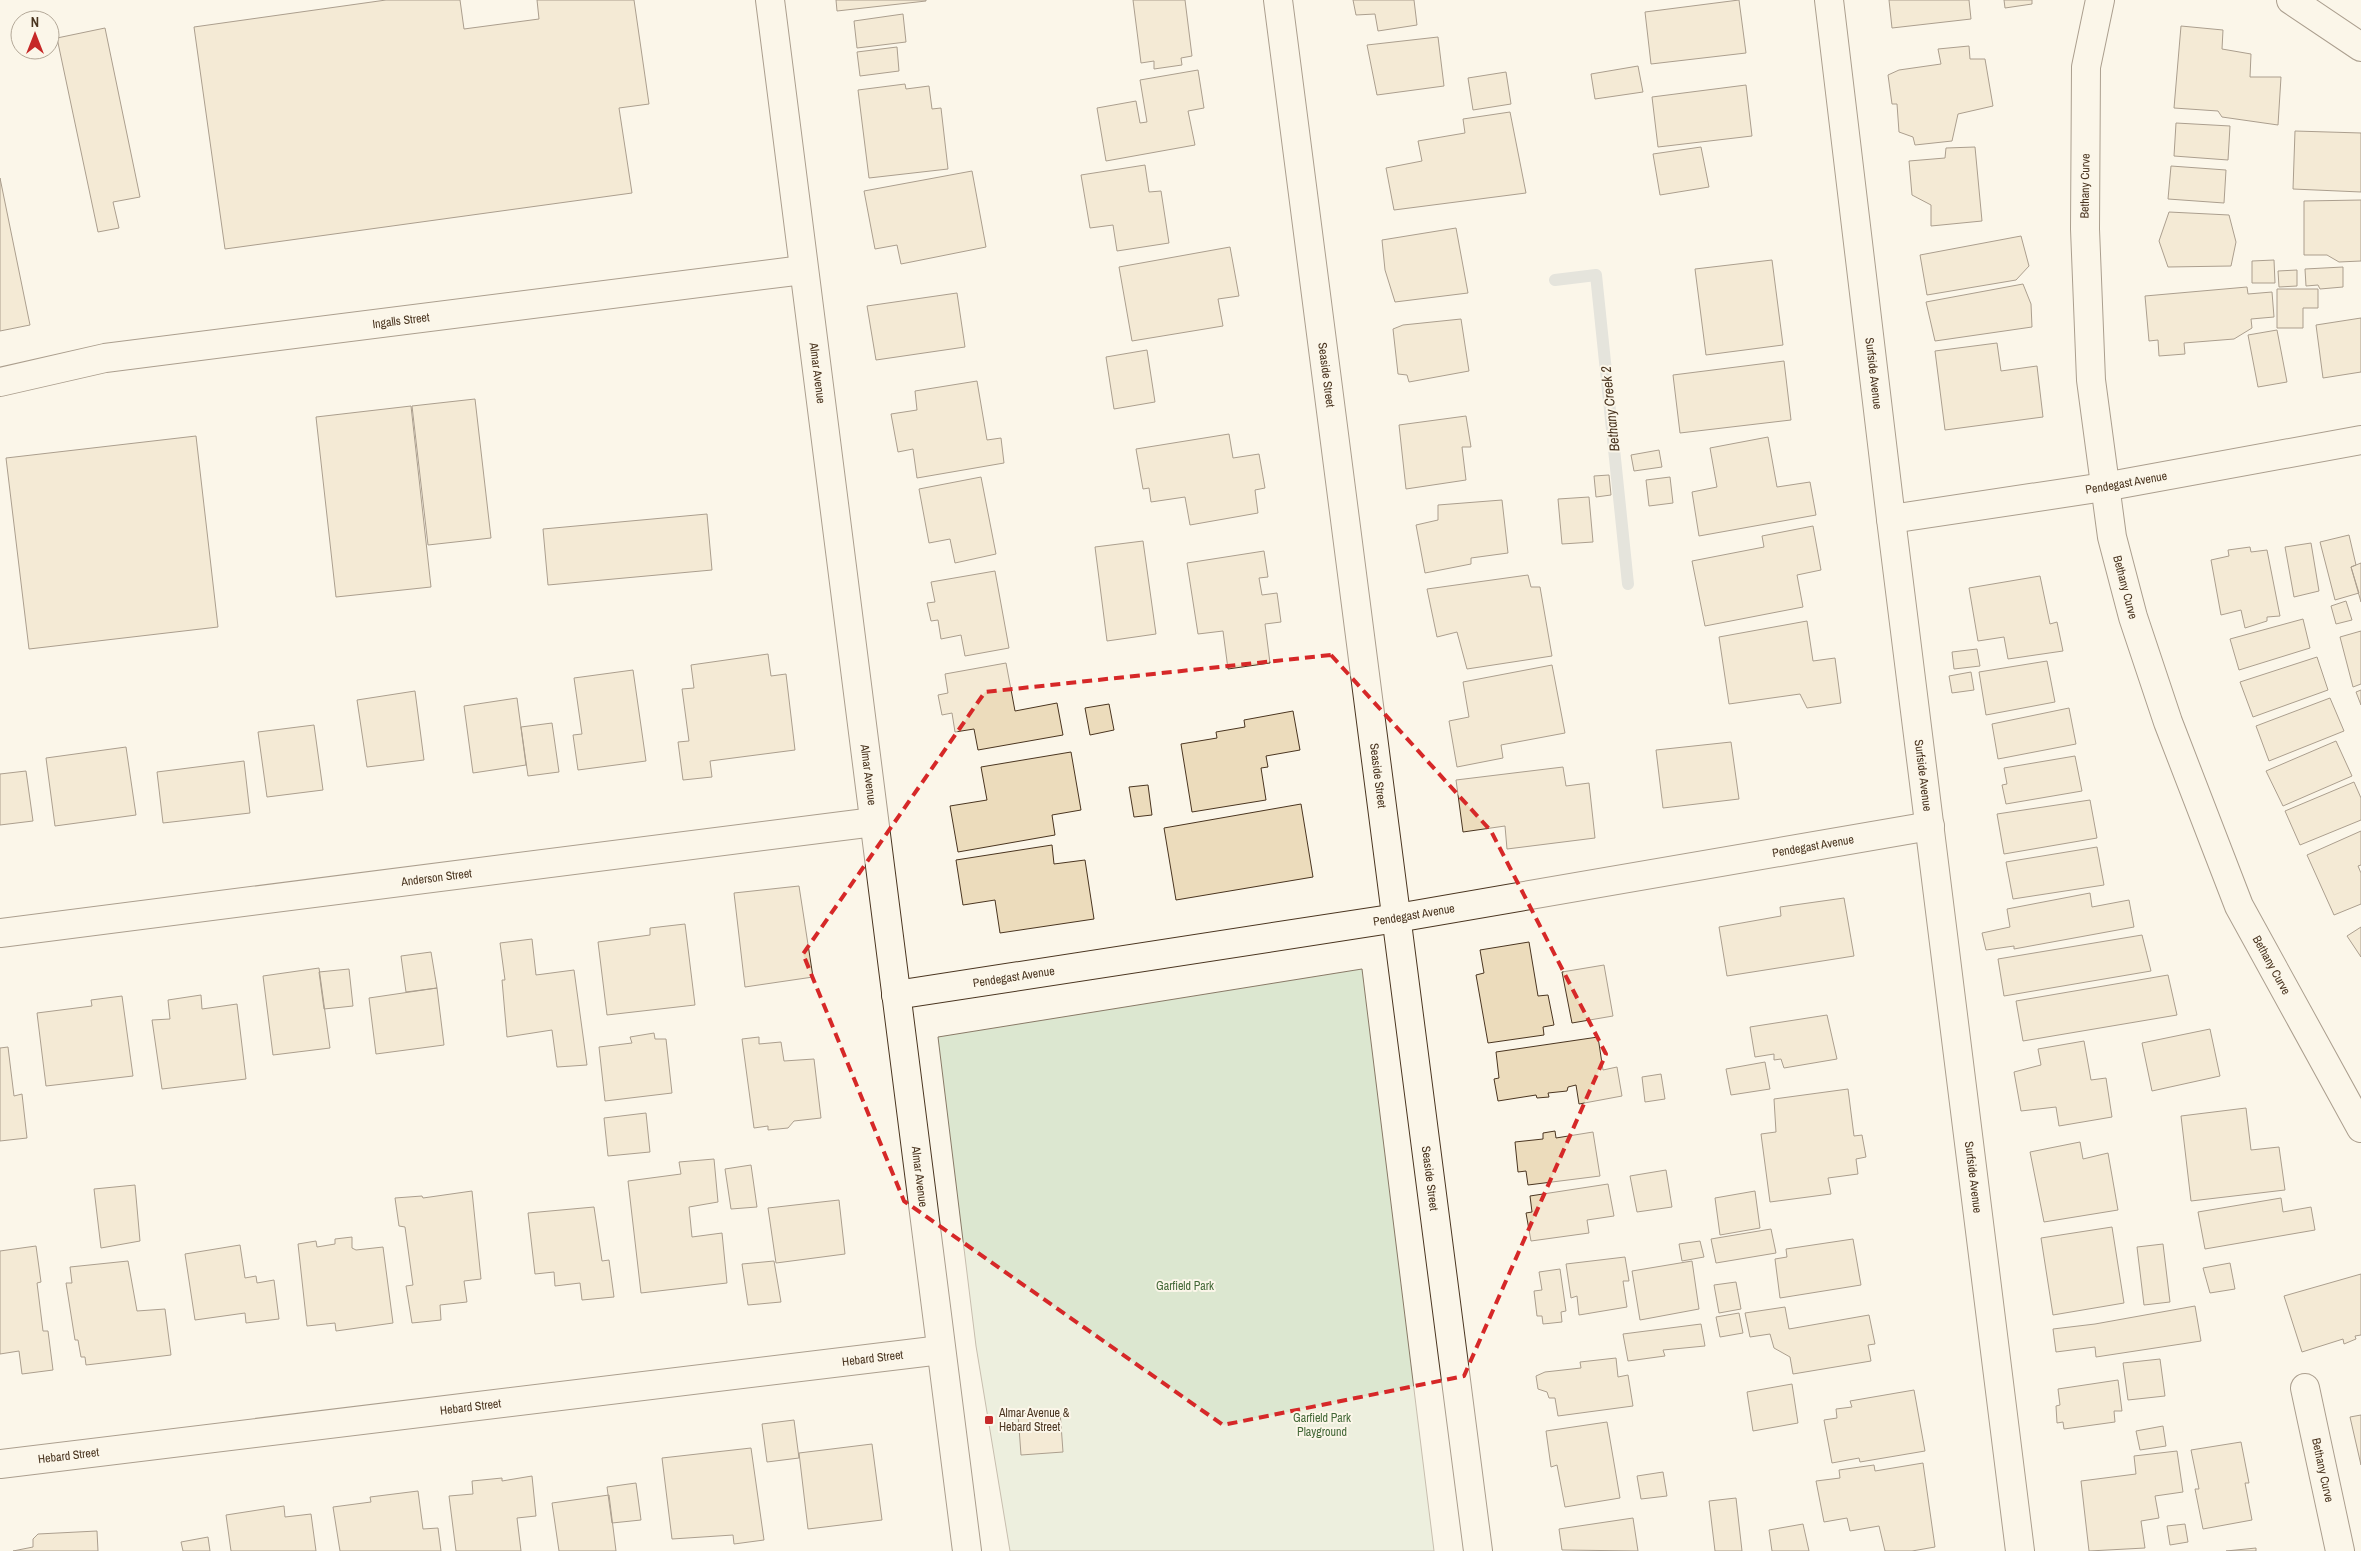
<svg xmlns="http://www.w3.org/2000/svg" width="2361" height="1551" viewBox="0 0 2361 1551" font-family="'Archivo Narrow',sans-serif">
	<rect width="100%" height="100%" fill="#fbf6e9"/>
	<!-- green -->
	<path fill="#dce7d0" stroke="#887966" d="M1362 969 1434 1551H1010L976 1346 938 1037Z"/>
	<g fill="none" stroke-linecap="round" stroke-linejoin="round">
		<!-- stream -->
		<path stroke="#c9cecd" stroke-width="12" d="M1555 280 1596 275 1628 584"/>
	</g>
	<!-- building -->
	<path fill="#ecdcbc" stroke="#4a3520" d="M386 0H460L464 29 539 19 537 0H634L649 104 619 108 632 193 225 249 194 27Z
		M836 0H926V1L837 11Z
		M1133 0H1185L1192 56 1181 58 1182 65 1154 69V61L1141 63Z
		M1353 0H1414L1417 25 1378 31 1375 14 1356 15Z
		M1739 0 1746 53 1651 64 1645 12Z
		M1889 0H1969L1971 19 1892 28Z
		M2004 0H2032V4L2005 8Z
		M903 14 906 42 857 48 854 21Z
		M2181 26 2223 30 2222 49 2251 54 2250 77H2281L2278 125 2222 117 2218 111 2174 108Z
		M105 28 140 197 113 202 119 228 98 232 57 38Z
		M1438 37 1444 86 1377 95 1367 45Z
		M1969 46 1970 59H1985L1993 106 1958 114 1952 141 1915 145 1913 137 1899 132 1897 104H1892L1888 75 1899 70 1941 64 1938 49Z
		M897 47 899 71 860 76 857 52Z
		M1638 66 1643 92 1595 99 1591 74Z
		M1198 70 1204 108 1188 111 1195 145 1106 161 1097 108 1136 101 1140 123 1147 122 1140 80Z
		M1506 72 1511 104 1473 110 1468 78Z
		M905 84 906 89 929 86 932 109 941 108 948 169 869 178 858 90Z
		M1746 85 1752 136 1658 147 1652 97Z
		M1510 112 1526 193 1394 210 1386 168 1422 161 1418 141 1465 133 1463 119Z
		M2176 123 2230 126 2228 160 2174 156Z
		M2295 131 2361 133V192L2293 189Z
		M1701 147 1709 187 1660 195 1653 154Z
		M1975 147 1982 221 1931 226V205L1912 195 1909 161 1945 158 1946 148Z
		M1145 165 1149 192 1161 191 1169 243 1117 251 1113 225 1090 228 1081 175Z
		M2171 166 2226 170 2224 203 2168 199Z
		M972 171 986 247 901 264 897 245 875 249 864 191Z
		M0 178 30 325 0 331Z
		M2361 200V261L2339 262 2327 255H2304V201Z
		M2169 212 2229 215 2236 242 2231 266 2168 267 2159 241Z
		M1456 228 1468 293 1395 302 1385 270 1382 240Z
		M2021 236 2029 266 2016 280 1927 295 1920 255Z
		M1230 247 1239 296 1218 299 1223 326 1132 341 1119 267Z
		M1772 260 1783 345 1706 355 1695 269Z
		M2274 260 2275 283H2252V261Z
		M2343 267V287L2320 289 2318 285 2306 286 2305 269Z
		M2297 270V286L2279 287 2278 271Z
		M2023 284 2031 304 2032 327 1935 341 1926 302Z
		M2247 287 2248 294 2272 292 2274 317 2251 319 2252 328 2234 339 2184 343 2185 354 2159 356 2158 340 2149 341 2145 296Z
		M2277 289H2318V308H2303V328H2277Z
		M957 293 965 347 876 360 867 306Z
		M2361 318V372L2323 378 2316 325Z
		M1461 319 1469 371 1409 382 1407 375 1398 374 1393 329 1403 325Z
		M2277 330 2287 382 2258 387 2248 335Z
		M1997 343 2001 371 2037 366 2043 417 1945 430 1935 351Z
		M1147 350 1155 402 1114 409 1106 357Z
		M1784 361 1791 420 1680 433 1673 375Z
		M977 381 987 440 1001 438 1004 463 917 478 913 449 898 452 891 414 917 410 915 391Z
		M475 399 491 538 428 545 412 406Z
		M411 406 431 587 336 597 316 417Z
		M1466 416 1471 447H1462L1466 480 1406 489 1399 425Z
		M1229 434 1233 458 1259 454 1265 488 1255 490 1258 513 1190 525 1185 497 1151 502 1149 488 1143 489 1136 449Z
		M196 436 218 627 29 649 6 458Z
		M1768 437 1777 487 1810 482 1816 515 1699 536 1692 492 1717 487 1710 448Z
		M1659 450 1662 467 1634 471 1631 455Z
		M1609 475 1611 495 1596 497 1594 476Z
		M981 477 996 554 955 563 950 539 929 543 919 489Z
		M1670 477 1673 503 1649 506 1646 480Z
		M1589 497 1593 542 1562 544 1558 499Z
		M1502 500 1508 553 1471 558V564L1425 573 1416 525 1438 520V505Z
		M707 514 712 570 548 585 543 529Z
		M1813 526 1821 570 1797 575 1803 607 1705 626 1692 561 1764 547 1762 536Z
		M2349 535 2356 565 2351 567 2359 593 2335 600 2320 542Z
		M1143 541 1156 634 1107 641 1095 547Z
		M2311 543 2319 591 2294 597 2285 547Z
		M2250 547 2251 552 2267 550 2280 616 2267 617V621L2245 628 2241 610 2221 615 2211 560 2229 556 2228 550Z
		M1264 551 1268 577 1259 578 1262 595 1277 593 1281 622 1265 624 1270 663 1228 669 1223 631 1198 634 1187 563Z
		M2361 563V602L2351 567Z
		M995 571 1009 648 965 656 961 635 941 639 938 620 931 621 927 603 935 602 931 582Z
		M1528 575 1531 587H1540L1552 656 1467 669 1457 632 1437 637 1427 589Z
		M2040 576 2050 624 2057 622 2063 651 2008 659 2004 637 1978 641 1969 588Z
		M2346 601 2352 620 2336 624 2331 606Z
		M2303 619 2310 648 2239 670 2230 639Z
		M1807 621 1813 661 1835 658 1841 703 1807 708 1800 694 1729 704 1719 637Z
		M2361 631V684L2353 687 2340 637Z
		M1977 649 1980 666 1954 669 1952 652Z
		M768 654 771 676 786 674 795 750 710 761 712 777 683 780 678 742 689 741 682 689 694 688 691 665Z
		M2317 657 2328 690 2253 717 2240 682Z
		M2047 661 2055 702 1986 715 1979 672Z
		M1006 663 1015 711 1057 703 1063 735 978 750 974 729 955 732 952 713 942 715 938 695 948 693 945 674Z
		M1552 665 1565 733 1501 745 1503 758 1457 767 1449 721 1469 717 1463 682Z
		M633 670 646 761 578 770 573 735 582 734 574 678Z
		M1971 672 1974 690 1952 693 1949 676Z
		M2361 690V705L2356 692Z
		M415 691 424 760 367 767 357 700Z
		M517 698 526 765 473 773 464 706Z
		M2330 698 2344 731 2269 761 2256 726Z
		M1109 704 1114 730 1090 735 1085 708Z
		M2069 708 2076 744 1998 759 1992 724Z
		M1293 711 1300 750 1266 756 1268 767 1261 768 1266 800 1192 812 1181 744 1217 738 1216 732 1245 727 1244 720Z
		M552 723 559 772 528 776 521 727Z
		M314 725 323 790 267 797 258 732Z
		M2336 741 2352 776 2283 806 2266 771Z
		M1731 742 1739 799 1663 808 1656 750Z
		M126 747 136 815 55 826 46 758Z
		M1071 752 1081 810 1052 815 1055 835 958 852 950 806 987 800 981 767Z
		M2075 756 2082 791 2006 804 2002 785 2007 784 2004 768Z
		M244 761 250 813 163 823 157 772Z
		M1563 767 1566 786 1589 783 1595 838 1507 849 1505 826 1463 832 1456 780Z
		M26 771 33 821 0 825V774Z
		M2354 782 2361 798V820L2300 845 2285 811Z
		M1148 785 1152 815 1134 817 1129 787Z
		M2090 800 2097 838 2004 854 1997 814Z
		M1301 804 1313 877 1176 900 1164 828Z
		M2361 831V865L2358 866 2361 873V904L2334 915 2307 855Z
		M1052 845 1054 864 1085 860 1094 919 1000 933 995 900 963 905 956 860Z
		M2097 847 2104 885 2013 899 2006 862Z
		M799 886 813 977 745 987 734 893Z
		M2090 893 2092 907 2129 900 2134 927 2014 949V946L1986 950 1982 933 2010 927 2007 909Z
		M1844 898 1854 956 1727 976 1719 927 1781 916 1780 907Z
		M685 924 695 1005 607 1015 598 942 650 935V928Z
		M2361 927V957L2347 936Z
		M2142 935 2151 971 2004 996 1998 959Z
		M532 939 536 975 574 970 587 1065 557 1067 552 1030 507 1037 502 980H505L500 943Z
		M1529 942 1538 996 1548 995 1554 1025 1543 1027 1544 1035 1488 1043 1476 975 1484 973 1480 950Z
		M431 952 437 988 406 992 401 956Z
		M1604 965 1613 1016 1572 1023 1562 972Z
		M319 968 330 1048 273 1055 263 976Z
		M349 969 353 1006 324 1009 319 972Z
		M2168 975 2177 1015 2023 1041 2016 1001Z
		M437 988 444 1045 376 1054 369 998Z
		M201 995 202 1009 237 1004 246 1079 162 1089 152 1020 170 1019 168 1000Z
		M122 996 133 1076 46 1086 37 1013 92 1006 91 1000Z
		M1827 1015 1837 1059 1784 1068 1781 1059 1774 1060V1054L1755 1057 1750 1027Z
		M2210 1029 2220 1076 2152 1091 2142 1043Z
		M654 1033 655 1039H666L672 1093 605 1101 599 1047 632 1043 630 1037Z
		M759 1037V1044L781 1042 784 1061 814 1059 821 1118 794 1121 788 1128 768 1130V1126L754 1128 742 1039Z
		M1598 1037 1603 1070 1617 1067 1622 1096 1579 1104 1576 1085 1568 1087 1567 1091 1548 1093 1549 1097 1537 1098 1536 1095 1498 1101 1494 1079 1499 1078 1496 1052Z
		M2084 1041 2091 1080 2106 1078 2112 1117 2059 1126 2056 1107 2021 1111 2014 1072 2041 1065 2038 1049Z
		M8 1047 14 1096 22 1094 27 1138 0 1141V1048Z
		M1765 1062 1770 1089 1731 1095 1726 1069Z
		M1661 1074 1665 1099 1645 1102 1642 1077Z
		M1848 1089 1854 1136 1862 1135 1866 1157 1856 1159 1858 1174 1828 1178 1831 1194 1770 1202 1761 1134 1776 1132 1774 1099Z
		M2246 1108 2251 1150 2279 1147 2285 1190 2191 1201 2181 1116Z
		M646 1113 650 1152 608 1156 604 1118Z
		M1555 1131 1556 1138 1593 1132 1600 1176 1528 1185 1526 1171 1518 1172 1515 1142 1543 1139V1133Z
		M2080 1142 2083 1159 2108 1153 2118 1210 2044 1222 2030 1152Z
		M714 1159 718 1202 689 1207 692 1237 722 1233 727 1283 641 1293 628 1181 681 1174 679 1162Z
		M751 1165 757 1207 731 1209 725 1169Z
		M1666 1170 1672 1207 1637 1212 1630 1176Z
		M1608 1184 1614 1216 1587 1220 1589 1233 1531 1241 1526 1213 1532 1212 1530 1196Z
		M135 1185 140 1241 101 1248 94 1189Z
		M472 1191 481 1279 464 1281 467 1302 440 1305 441 1320 412 1323 406 1286 413 1285 405 1227 399 1226 395 1198 422 1196 423 1198Z
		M1755 1191 1760 1228 1720 1235 1715 1198Z
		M2281 1198 2283 1212 2311 1207 2315 1230 2205 1249 2198 1212Z
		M839 1200 845 1254 776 1263 768 1208Z
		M594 1207 602 1261 609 1260 614 1297 582 1300 580 1283 555 1286 554 1272 535 1274 528 1213Z
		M2112 1227 2124 1303 2053 1315 2041 1238Z
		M1771 1229 1776 1253 1716 1263 1711 1239Z
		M352 1237V1248L356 1250 383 1247 393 1323 336 1331 335 1323 307 1326 298 1244 316 1241 317 1247 335 1244V1239Z
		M1853 1239 1861 1285 1780 1298 1775 1259 1787 1257 1786 1249Z
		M1700 1241 1704 1257 1682 1261 1679 1244Z
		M2163 1244 2170 1302 2144 1305 2137 1247Z
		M240 1245 245 1278 256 1276 257 1283 274 1280 279 1319 246 1323 245 1313 195 1320 185 1254Z
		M36 1246 41 1282 37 1283 43 1331H48L53 1370 22 1374 19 1351 0 1354V1251Z
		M1625 1257 1629 1281H1623L1627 1307 1579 1315 1577 1296 1571 1298 1566 1264Z
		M128 1261 137 1311 165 1309 171 1355 86 1365 85 1357H81L78 1340H75L66 1283H72L70 1267Z
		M774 1261 781 1302 748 1305 742 1264Z
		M1692 1261 1699 1309 1640 1320 1632 1271Z
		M2230 1263 2235 1289 2210 1293 2203 1268Z
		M1560 1269 1566 1311 1561 1312 1562 1322 1543 1324 1542 1316H1537L1534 1291 1542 1290 1539 1272Z
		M2361 1274V1335L2355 1336 2356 1339 2344 1344 2343 1339 2302 1352 2284 1296Z
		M1736 1282 1741 1309 1719 1313 1714 1285Z
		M2195 1306 2201 1341 2096 1357 2095 1347 2056 1352 2053 1329 2095 1324Z
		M1785 1307 1789 1329 1869 1315 1875 1344 1868 1345 1871 1361 1793 1374 1790 1357 1774 1348 1770 1334 1750 1337 1745 1313Z
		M1739 1313 1743 1333 1720 1337 1716 1317Z
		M1701 1324 1705 1346 1663 1350 1665 1356 1628 1361 1623 1334Z
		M1616 1358 1618 1377 1628 1375 1633 1406 1558 1416 1555 1398H1549L1547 1392 1538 1389 1536 1376 1545 1372 1581 1368 1580 1362Z
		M2160 1359 2165 1396 2128 1400 2123 1363Z
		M2118 1380 2122 1411H2114L2115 1422 2064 1429 2063 1422 2057 1423 2056 1406 2060 1405 2058 1389Z
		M1792 1384 1798 1423 1753 1431 1747 1392Z
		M1914 1390 1925 1451 1860 1462 1859 1458 1832 1463 1824 1420 1837 1418 1836 1409 1852 1407 1850 1401Z
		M1060 1411 1063 1452 1021 1455 1018 1414Z
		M2361 1415V1465L2350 1417Z
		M794 1420 799 1458 767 1462 762 1424Z
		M1607 1422 1620 1498 1565 1507 1557 1465 1551 1467 1546 1431Z
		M2163 1426 2166 1446 2140 1450 2136 1431Z
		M2241 1442 2249 1483H2245L2252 1520 2203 1529 2195 1489H2199L2191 1450Z
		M872 1444 882 1520 808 1529 799 1453Z
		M751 1448 764 1540 734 1544 733 1535 672 1539 662 1458Z
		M2177 1451 2183 1492 2155 1496 2159 1518 2141 1521 2145 1548 2089 1551 2081 1481 2136 1474 2134 1456Z
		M1923 1463 1935 1547 1912 1551H1885L1879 1526 1850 1531 1847 1518 1824 1522 1816 1481 1840 1478 1839 1470 1874 1465 1875 1471Z
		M1663 1472 1667 1496 1641 1499 1637 1476Z
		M532 1476 536 1516 517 1518 521 1551H456L449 1496 473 1494 472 1481 502 1478V1481Z
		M636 1483 641 1520 612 1523 607 1487Z
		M418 1491 423 1529 438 1528 441 1551H340L333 1507 371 1502 370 1497Z
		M609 1495 616 1551H559L552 1503Z
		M1736 1498 1742 1551H1715L1709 1501Z
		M284 1506 285 1517 311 1514 316 1551H231L226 1515Z
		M1633 1518 1638 1551 1562 1550 1559 1529Z
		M1803 1524 1809 1551H1772L1769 1530Z
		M2185 1524 2188 1542 2170 1545 2167 1526Z
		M97 1531 98 1551H13L33 1547V1539L38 1534Z
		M208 1537 210 1551H183L181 1542Z
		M2256 1548V1551H2226Z"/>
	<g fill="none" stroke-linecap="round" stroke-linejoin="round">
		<!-- street casing -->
		<g stroke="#4a3520" stroke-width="30">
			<g id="street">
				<path id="s1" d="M1278 0 1478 1551"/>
				<path id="s2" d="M1829 0 1891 519 2020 1551"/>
				<path id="s3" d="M2100 0 2086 67 2085 229 2091 380 2112 537 2133 617 2168 722 2239 906 2361 1128"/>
				<path d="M2291 0 2361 47"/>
				<path id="s4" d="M0 382 105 358 803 270"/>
				<path id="s5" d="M1891 519 2104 487 2361 440"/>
				<path id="s6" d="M0 933 874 822"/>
				<path id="s7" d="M896 995 1397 918 1930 826"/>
				<path id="s8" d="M2305 1388 2340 1551"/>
				<path id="s9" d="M0 1464 941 1350"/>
			</g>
		</g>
		<!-- secondary casing -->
		<g stroke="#4a3520" stroke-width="30">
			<g id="secondary">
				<path id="s10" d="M770 0 967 1551"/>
			</g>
		</g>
		<!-- street -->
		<use href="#street" stroke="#fbf6e9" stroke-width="28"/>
		<!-- secondary -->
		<use href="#secondary" stroke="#fbf6e9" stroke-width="28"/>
	</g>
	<!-- marked area -->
	<path d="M0 0H2361V1551H0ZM1331 655 1491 831 1606 1054 1464 1376 1223 1425 904 1201 803 954 985 692Z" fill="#fbf6e9" fill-opacity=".55" fill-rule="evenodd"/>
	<path fill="none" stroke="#d62828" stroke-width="4" stroke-dasharray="10 6" stroke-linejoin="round" d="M1331 655 1491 831 1606 1054 1464 1376 1223 1425 904 1201 803 954 985 692Z"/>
	<!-- markers -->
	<rect fill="#c62828" stroke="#fbf6e9" stroke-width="2" x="984" y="1415" width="10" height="10" rx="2.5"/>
	<g text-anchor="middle" stroke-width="4" stroke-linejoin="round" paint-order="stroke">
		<!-- street labels -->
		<g font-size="12" fill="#4a3520" stroke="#fbf6e9">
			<text transform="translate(2085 186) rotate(-89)" y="4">Bethany Curve</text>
			<text dy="4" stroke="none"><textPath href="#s4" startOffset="406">Ingalls Street</textPath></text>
			<text dy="4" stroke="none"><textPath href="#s10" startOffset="376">Almar Avenue</textPath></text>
			<text dy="4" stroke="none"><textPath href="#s1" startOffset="378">Seaside Street</textPath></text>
			<text dy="4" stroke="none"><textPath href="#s2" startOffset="376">Surfside Avenue</textPath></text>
			<text dy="4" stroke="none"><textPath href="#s5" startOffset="238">Pendegast Avenue</textPath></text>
			<text dy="4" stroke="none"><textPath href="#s3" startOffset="592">Bethany Curve</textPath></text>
			<text dy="4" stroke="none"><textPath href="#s10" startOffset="781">Almar Avenue</textPath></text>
			<text dy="4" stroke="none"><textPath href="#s1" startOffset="782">Seaside Street</textPath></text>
			<text dy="4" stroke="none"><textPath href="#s2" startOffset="781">Surfside Avenue</textPath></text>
			<text dy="4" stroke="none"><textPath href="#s7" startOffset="929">Pendegast Avenue</textPath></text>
			<text dy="4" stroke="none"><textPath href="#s6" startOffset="440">Anderson Street</textPath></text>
			<text dy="4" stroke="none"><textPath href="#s7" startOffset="524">Pendegast Avenue</textPath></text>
			<text dy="4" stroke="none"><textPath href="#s3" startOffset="998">Bethany Curve</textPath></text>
			<text dy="4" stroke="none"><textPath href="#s7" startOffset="119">Pendegast Avenue</textPath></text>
			<text dy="4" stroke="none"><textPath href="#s10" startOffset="1186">Almar Avenue</textPath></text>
			<text dy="4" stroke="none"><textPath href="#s1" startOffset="1188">Seaside Street</textPath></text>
			<text dy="4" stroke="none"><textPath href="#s2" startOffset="1186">Surfside Avenue</textPath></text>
			<text dy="4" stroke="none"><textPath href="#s9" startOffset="879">Hebard Street</textPath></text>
			<text dy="4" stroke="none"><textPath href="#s9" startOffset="474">Hebard Street</textPath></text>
			<text dy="4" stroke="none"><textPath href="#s9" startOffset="69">Hebard Street</textPath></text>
			<text dy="4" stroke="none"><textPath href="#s8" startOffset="84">Bethany Curve</textPath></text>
		</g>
		<!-- park labels -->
		<g font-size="12" fill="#436837" stroke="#fbf6e9">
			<text x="1185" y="1290">Garfield Park</text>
			<text x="1322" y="1422">Garfield Park<tspan x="1322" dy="14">Playground</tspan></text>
		</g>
		<!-- poi labels -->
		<g font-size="12" fill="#4a3520" stroke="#fbf6e9" text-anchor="start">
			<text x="999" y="1417">Almar Avenue &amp;<tspan x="999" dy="14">Hebard Street</tspan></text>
		</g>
		<!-- water labels -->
		<g font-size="14" font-style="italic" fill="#4a3520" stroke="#fbf6e9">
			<text transform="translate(1610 409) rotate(-96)" y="5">Bethany Creek 2</text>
		</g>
	</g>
	<!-- north arrow -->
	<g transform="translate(35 35)"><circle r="24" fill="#fbf6e9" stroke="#b4a999"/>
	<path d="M0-4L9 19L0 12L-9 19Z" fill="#c62828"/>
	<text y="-8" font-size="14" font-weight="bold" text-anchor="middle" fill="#4a3520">N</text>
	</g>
</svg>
